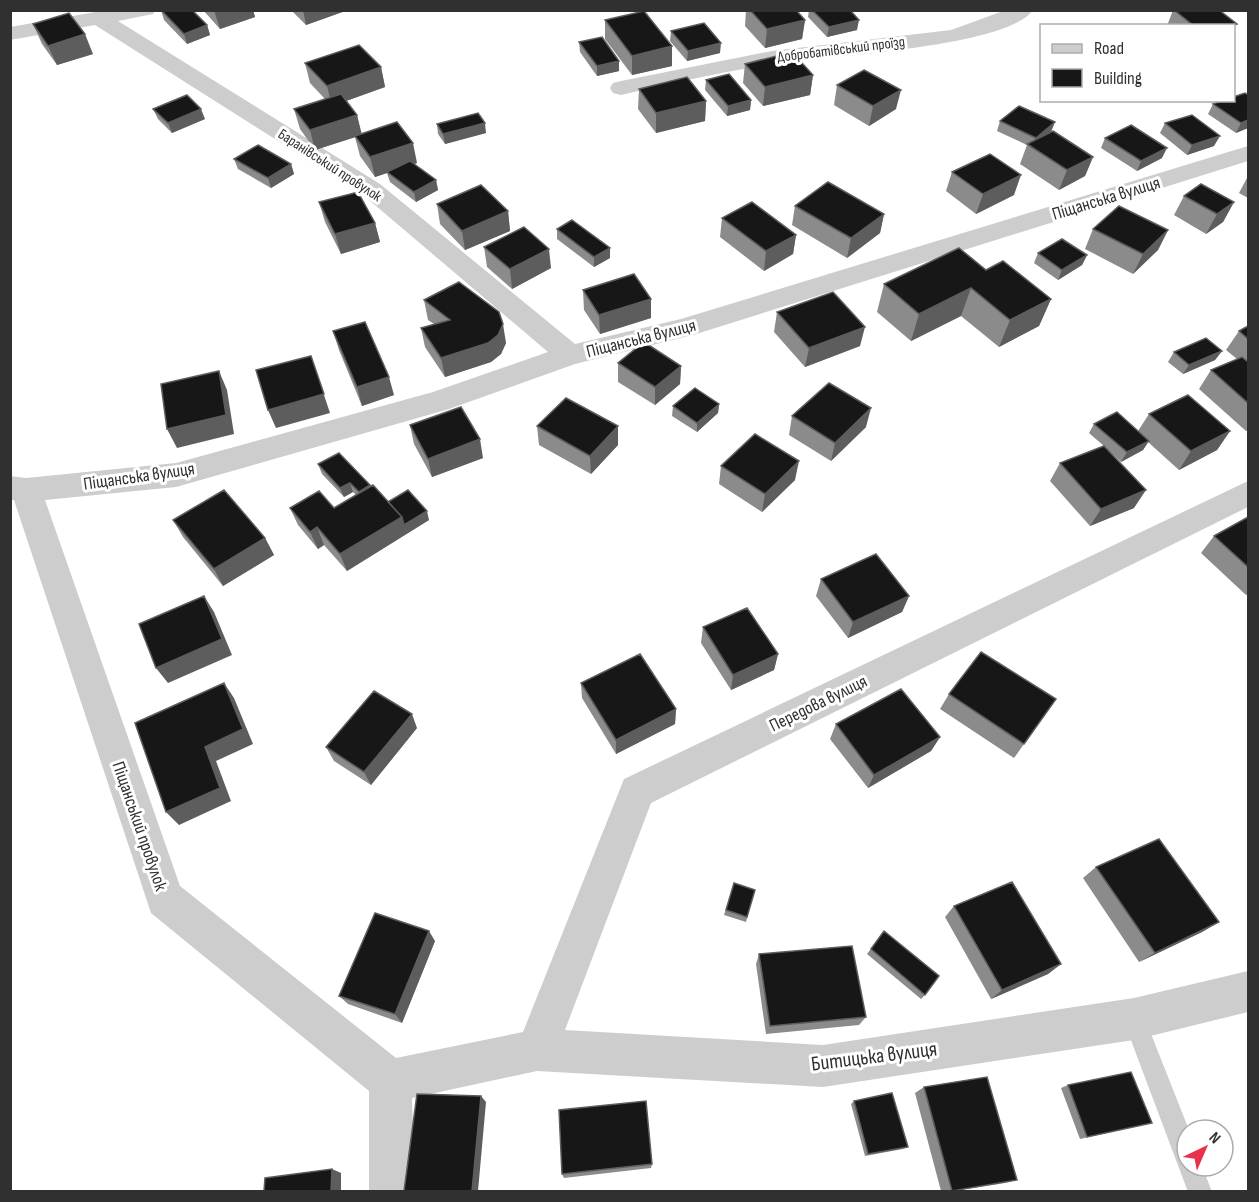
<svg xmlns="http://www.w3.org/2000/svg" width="1259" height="1202" viewBox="0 0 1259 1202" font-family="'Sofia Sans Condensed',sans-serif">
	<rect width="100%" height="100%" fill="#fff"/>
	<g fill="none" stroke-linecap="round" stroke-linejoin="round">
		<!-- lane -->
		<path fill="#cdcdcd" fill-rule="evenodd" d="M1134 1008 1142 1011 1189 1130 1187 1166H1202L1212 1192H1188L1123 1019 1126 1011Z"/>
		<!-- street -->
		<path fill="#cdcdcd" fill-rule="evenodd" d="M107 10H156L153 14 118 21 380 184 575 344 681 319 1248 146V161L693 335 575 364 449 409 176 487 45 500 180 886 396 1058 523 1032 624 779 1248 481V507L651 803 565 1030 823 1045 1134 998 1248 971V1012L1134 1040 823 1087 537 1071 412 1098 415 1192H369V1091L151 913 14 500H10V476L26 478 176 463 433 392 548 352 362 194 95 25 10 40V27Z
			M1006 10H1033C1007 48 822 56 773 64 722 72 671 83 621 95L613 93 610 88 613 83 621 81 772 51 951 30Z"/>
	</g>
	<!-- wall -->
	<path fill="#8b8b8b" d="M161 10 207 25 210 35 187 44 164 20Z
		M203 10H253L255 17 220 29Z
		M291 10H348L306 25Z
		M746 10H796L805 20 802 39 765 48 745 26Z
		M809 10H850L857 30 827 37 808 17Z
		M1173 10H1219L1233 26H1167Z
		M605 20 672 66 632 75 605 39Z
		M33 24 93 54 57 65 42 44Z
		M671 31 720 53 687 61 670 41Z
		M579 42 619 71 597 76 580 52Z
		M305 63 381 67 385 87 346 101 357 115 361 134 417 163 414 164 436 180 438 190 416 202 390 182 387 173 375 177 360 156 355 137 315 150 300 129 294 109 325 99 310 83Z
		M745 64 813 75 810 95 763 106 743 83Z
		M706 80 751 100 750 110 727 116 705 90Z
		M837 85 896 109 869 126 834 105Z
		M639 89 706 101 705 121 656 133 638 109Z
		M1213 104 1248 128 1236 133 1208 114Z
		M153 109 205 119 172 133 158 119Z
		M1000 121 1051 132 1093 157 1085 176 1059 190 1020 164 1027 145 997 131Z
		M1165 123 1214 146 1187 155 1160 133Z
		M437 124 486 133 445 144 438 134Z
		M1105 138 1162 158 1137 171 1101 148Z
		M234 159 291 164 294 174 271 188 238 169Z
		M952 172 1014 195 976 214 946 191Z
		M1248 176V198L1239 193Z
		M1184 196 1234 202 1223 222 1206 234 1174 215Z
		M319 202 375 223 380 242 341 254 325 222Z
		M437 204 508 211 510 231 465 250 440 224Z
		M795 206 884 214 880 233 847 258 792 225Z
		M722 218 796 235 793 254 764 271 720 237Z
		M557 229 610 248V258L594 267 557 239Z
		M1093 229 1168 230 1158 250 1133 274 1085 249Z
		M484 247 551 268 512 289 487 267Z
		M1038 253 1087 255 1082 265 1058 280 1034 263Z
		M986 270 1051 299 1039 326 999 347 961 316 911 341 877 312 884 284Z
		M583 290 651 318 600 334 584 310Z
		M424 300 506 343 501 354 491 362 445 377 425 347 421 328 434 324 428 320Z
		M777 312 860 346 805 367 774 332Z
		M1248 326V430L1246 431 1199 389 1211 370 1237 359 1226 350 1239 331Z
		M333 331 394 395 362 406 339 350Z
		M1222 351 1215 360 1183 374 1168 362 1174 352Z
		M618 363 681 366 680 384 655 405 618 382Z
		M719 404 718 413 697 432 672 416 673 406Z
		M1149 414 1230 431 1217 450 1179 470 1148 442 1143 450 1121 462 1105 447 1134 508 1090 526 1050 481 1060 463 1104 446 1089 433 1094 424 1138 431Z
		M792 416 866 427 831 461 789 435Z
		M410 425 483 458 432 477 414 444Z
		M537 426 618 445 591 474 539 445Z
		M318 464 370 487 388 502 429 520 347 571 324 545 318 549 298 525 290 508H334L356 495 353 492 344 497 322 474Z
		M721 466 795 480 762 512 719 484Z
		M1248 517V594L1246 595 1201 553 1214 536Z
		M173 520 265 538 274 555 223 586 183 537Z
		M821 579 909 596 902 612 848 638 816 596Z
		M703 627 778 654 774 670 731 690 701 643Z
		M581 683 676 709 675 724 616 754 582 698Z
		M949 694 1056 699 1014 758 940 709Z
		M836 724 940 737 931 751 868 788 830 739Z
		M417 728 371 785 334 761 326 747Z
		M1096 867 1219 922 1202 932 1139 962 1083 878Z
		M734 883 755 890 746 922 724 915Z
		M954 906 1061 964 1048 974 991 999 945 917Z
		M884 931 925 995 921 999 867 954Z
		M435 941 402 1023 348 1004 339 996Z
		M759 954 866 1017 859 1025 766 1034 756 964Z
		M1068 1085 1152 1123 1080 1139 1061 1088Z
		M924 1087 1017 1180 1005 1183 954 1191H941L915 1093Z
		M854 1101 908 1147 903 1149 865 1156 851 1104Z
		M652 1164 651 1168 564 1178 562 1174Z"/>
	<!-- shaded-wall -->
	<path fill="#5d5d5d" d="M214 10H253L255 17 220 29Z
		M303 10H348L306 25Z
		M805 20 802 39 765 48 767 29Z
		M859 20 857 30 827 37 829 27Z
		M207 25 210 35 187 44 184 34Z
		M85 34 93 54 57 65 48 46Z
		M721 43 720 53 687 61 688 51Z
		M672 46V66L632 75V56Z
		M619 61V71L597 76V66Z
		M381 67 385 87 332 106 327 86Z
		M813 75 810 95 763 106 765 87Z
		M901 90 896 109 869 126 873 106Z
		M751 100 750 110 727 116 728 106Z
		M706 101 705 121 656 133V113Z
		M201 109 205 119 172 133 168 123Z
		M357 115 362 135 315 150 310 130Z
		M1248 120V128L1236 133 1241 123Z
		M1055 122 1051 132 1032 148 1036 138Z
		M485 123 486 133 445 144 443 134Z
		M1220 136 1214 146 1187 155 1192 145Z
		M413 143 417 163 375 177 370 157Z
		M1167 148 1162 158 1137 171 1141 161Z
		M1093 157 1085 176 1059 190 1067 170Z
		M291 164 294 174 271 188 268 178Z
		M1021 175 1014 195 976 214 983 194Z
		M436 180 438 190 416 202 414 192Z
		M1234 202 1223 222 1206 234 1217 214Z
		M508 211 510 231 465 250 462 231Z
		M884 214 880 233 847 258 851 238Z
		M375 223 380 242 341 254 335 234Z
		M1168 230 1158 250 1133 274 1143 254Z
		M796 235 793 254 764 271 766 251Z
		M610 248V258L594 267V257Z
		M549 249 551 268 512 289 510 269Z
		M1087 255 1082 265 1058 280 1062 270Z
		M971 288 961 316 911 341 919 314Z
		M651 299V318L600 334 599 315Z
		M1051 299 1039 326 999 347 1010 320Z
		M503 324 506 343 501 354 491 362 445 377 441 358Z
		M865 327 860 346 805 367 809 348Z
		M1222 351 1215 360 1183 374 1189 365Z
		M311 356 330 413 276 428 268 410Z
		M681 366 680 384 655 405V387Z
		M219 371 227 390 234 434 177 448 167 429Z
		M389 377 394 395 362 406 357 387Z
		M719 404 718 413 697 432V423Z
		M871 408 866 427 831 461 835 443Z
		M618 426V445L591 474 590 456Z
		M1230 431 1217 450 1179 470 1191 451Z
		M480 439 483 458 432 477 428 459Z
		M1149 441 1143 450 1121 462 1127 452Z
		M799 461 795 480 762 512 765 494Z
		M350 483 353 492 344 497 340 488Z
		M1146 490 1134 508 1090 526 1101 509Z
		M427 511 429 520 347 571 340 554 402 517Z
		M317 527 324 545 318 549 310 532Z
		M265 538 274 555 223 586 214 569Z
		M204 596 214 612 232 655 168 683 156 668Z
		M909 596 902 612 848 638 853 622Z
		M778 654 774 670 731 690 733 675Z
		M224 683 234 698 253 744 216 761 231 801 179 825 166 812 205 747Z
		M676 709 675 724 616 754V740Z
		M412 714 417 728 371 785 364 772Z
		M940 737 931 751 868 788 874 775Z
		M1219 922 1202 932 1139 962 1155 953Z
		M429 931 435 941 402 1023 395 1014Z
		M1061 964 1048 974 991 999 1002 990Z
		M481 1096 486 1102 478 1191H472Z
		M332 1169 341 1173V1191H331Z"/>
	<!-- building -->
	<path fill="#171717" stroke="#5d5d5d" stroke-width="1.5" d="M161 10H192L207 25 184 34Z
		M750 10H796L805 20 767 29Z
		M812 10H850L859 20 829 27Z
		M1174 10H1219L1237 24 1231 26H1194Z
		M644 11 672 46 632 56 605 20Z
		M69 13 85 34 48 46 33 24Z
		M704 23 721 43 688 51 671 31Z
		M602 37 619 61 597 66 579 42Z
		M359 45 381 67 327 86 305 63Z
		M792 52 813 75 765 87 745 64Z
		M864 70 901 90 873 106 837 85Z
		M729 74 751 100 728 106 706 80Z
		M687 77 706 101 656 113 639 89Z
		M1245 93 1248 95V120L1241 123 1213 104 1224 100H1233V97Z
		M341 94 357 115 310 130 294 109Z
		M187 95 201 109 168 123 153 109Z
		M1019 106 1055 122 1036 138 1000 121Z
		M478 113 485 123 443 134 437 124Z
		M1192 115 1220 136 1192 145 1165 123Z
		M397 122 413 143 370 157 355 136Z
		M1131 125 1167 148 1141 161 1105 138Z
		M1053 131 1093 157 1067 170 1027 144Z
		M258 145 291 164 268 178 234 159Z
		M990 154 1021 175 983 194 952 172Z
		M410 161 436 180 414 192 387 172Z
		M828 182 884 214 851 238 795 206Z
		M1201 184 1234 202 1217 214 1184 196Z
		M481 185 508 211 462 231 437 204Z
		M358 192 375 223 335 234 319 202Z
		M752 202 796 235 766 251 722 218Z
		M1119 206 1168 230 1143 254 1093 229Z
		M572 220 610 248 594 257 557 229Z
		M524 227 549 249 510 269 484 247Z
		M1062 239 1087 255 1062 270 1038 253Z
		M959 248 986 270 1003 261 1051 299 1010 320 971 288 919 314 884 284Z
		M634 274 651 299 599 315 583 290Z
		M459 282 499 312 503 324 498 335 488 343 441 358 421 328 450 320 424 300Z
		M833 292 865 327 809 348 777 312Z
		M365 322 389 377 357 387 333 331Z
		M1248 326V339L1239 331Z
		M1206 338 1222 351 1189 365 1174 352Z
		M644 342 681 366 655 387 618 363Z
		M311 356 324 394 268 410 256 370Z
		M1242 357 1248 362V403L1211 370Z
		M219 371 226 415 167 429 161 384Z
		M829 383 871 408 835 443 792 416Z
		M695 388 719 404 697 423 673 406Z
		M1188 395 1230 431 1191 451 1149 414Z
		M566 398 618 426 590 456 537 426Z
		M461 407 480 439 428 459 410 425Z
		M1117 412 1149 441 1127 452 1094 424Z
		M755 434 799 461 765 494 721 466Z
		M1104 446 1146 490 1101 509 1060 463Z
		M339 453 370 485 359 492 350 483 340 488 318 464Z
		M373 485 402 517 340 554 317 527 310 532 290 508 319 491 334 508Z
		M224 490 265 538 214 569 173 520Z
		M408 490 427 511 404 525 402 517 388 502Z
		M1248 517V567L1214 536Z
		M876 554 909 596 853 622 821 579Z
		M204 596 222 639 156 668 139 624Z
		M747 608 778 654 733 675 703 627Z
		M981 652 1056 699 1024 744 949 694Z
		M640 654 676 709 616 740 581 683Z
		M224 683 243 729 205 747 220 788 166 812 135 723Z
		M901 689 940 737 874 775 836 724Z
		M374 691 412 714 364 772 326 747Z
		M1159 839 1219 922 1155 953 1096 867Z
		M1012 882 1061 964 1002 990 954 906Z
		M734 883 755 890 747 917 726 910Z
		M375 913 429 931 395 1014 339 996Z
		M884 931 939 976 925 995 871 949Z
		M852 946 866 1017 770 1026 759 954Z
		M1131 1072 1152 1123 1087 1137 1068 1085Z
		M987 1077 1017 1180 952 1191 924 1087Z
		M892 1093 908 1147 868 1154 854 1101Z
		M417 1094 481 1096 472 1191H404Z
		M646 1101 652 1164 562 1174 559 1110Z
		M332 1169 331 1191H264L265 1178Z"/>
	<g text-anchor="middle" stroke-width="6" stroke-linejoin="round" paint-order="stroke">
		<!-- far-street labels -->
		<g font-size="15" fill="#303030" stroke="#fff">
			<text transform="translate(841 49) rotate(-7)" y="5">Добробатівський проїзд</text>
			<text transform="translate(330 165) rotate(33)" y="5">Баранівський провулок</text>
		</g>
		<!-- street labels -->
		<g font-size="18" fill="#303030" stroke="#fff">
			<text transform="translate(1106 198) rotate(-17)" y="6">Піщанська вулиця</text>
			<text transform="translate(641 338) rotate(-14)" y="6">Піщанська вулиця</text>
			<text transform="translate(139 476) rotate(-8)" y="6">Піщанська вулиця</text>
			<text transform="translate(818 703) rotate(-26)" y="6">Передова вулиця</text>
			<text transform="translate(140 826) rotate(71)" y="6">Піщанський провулок</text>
		</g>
		<!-- near-street labels -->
		<g font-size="21" fill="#303030" stroke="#fff">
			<text transform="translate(874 1056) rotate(-7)" y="7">Битицька вулиця</text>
		</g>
	</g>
	<!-- border -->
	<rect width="1259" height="1202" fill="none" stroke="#303030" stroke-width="24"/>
	<!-- legend -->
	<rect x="1040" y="24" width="195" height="78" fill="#ffffff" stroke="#acacac" stroke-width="1.5"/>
	<rect x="1052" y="44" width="30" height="9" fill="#cdcdcd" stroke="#acacac" stroke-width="1.5"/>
	<text x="1094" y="54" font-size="18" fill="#303030">Road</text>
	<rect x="1052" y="69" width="30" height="18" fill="#171717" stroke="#acacac" stroke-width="1.5"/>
	<text x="1094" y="84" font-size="18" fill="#303030">Building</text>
	<!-- north arrow -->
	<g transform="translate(1205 1148) rotate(44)"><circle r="28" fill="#ffffff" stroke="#acacac" stroke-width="1.5"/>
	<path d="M0-4.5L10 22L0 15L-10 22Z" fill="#e8314c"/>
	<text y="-9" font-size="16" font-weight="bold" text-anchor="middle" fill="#303030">N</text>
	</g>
</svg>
